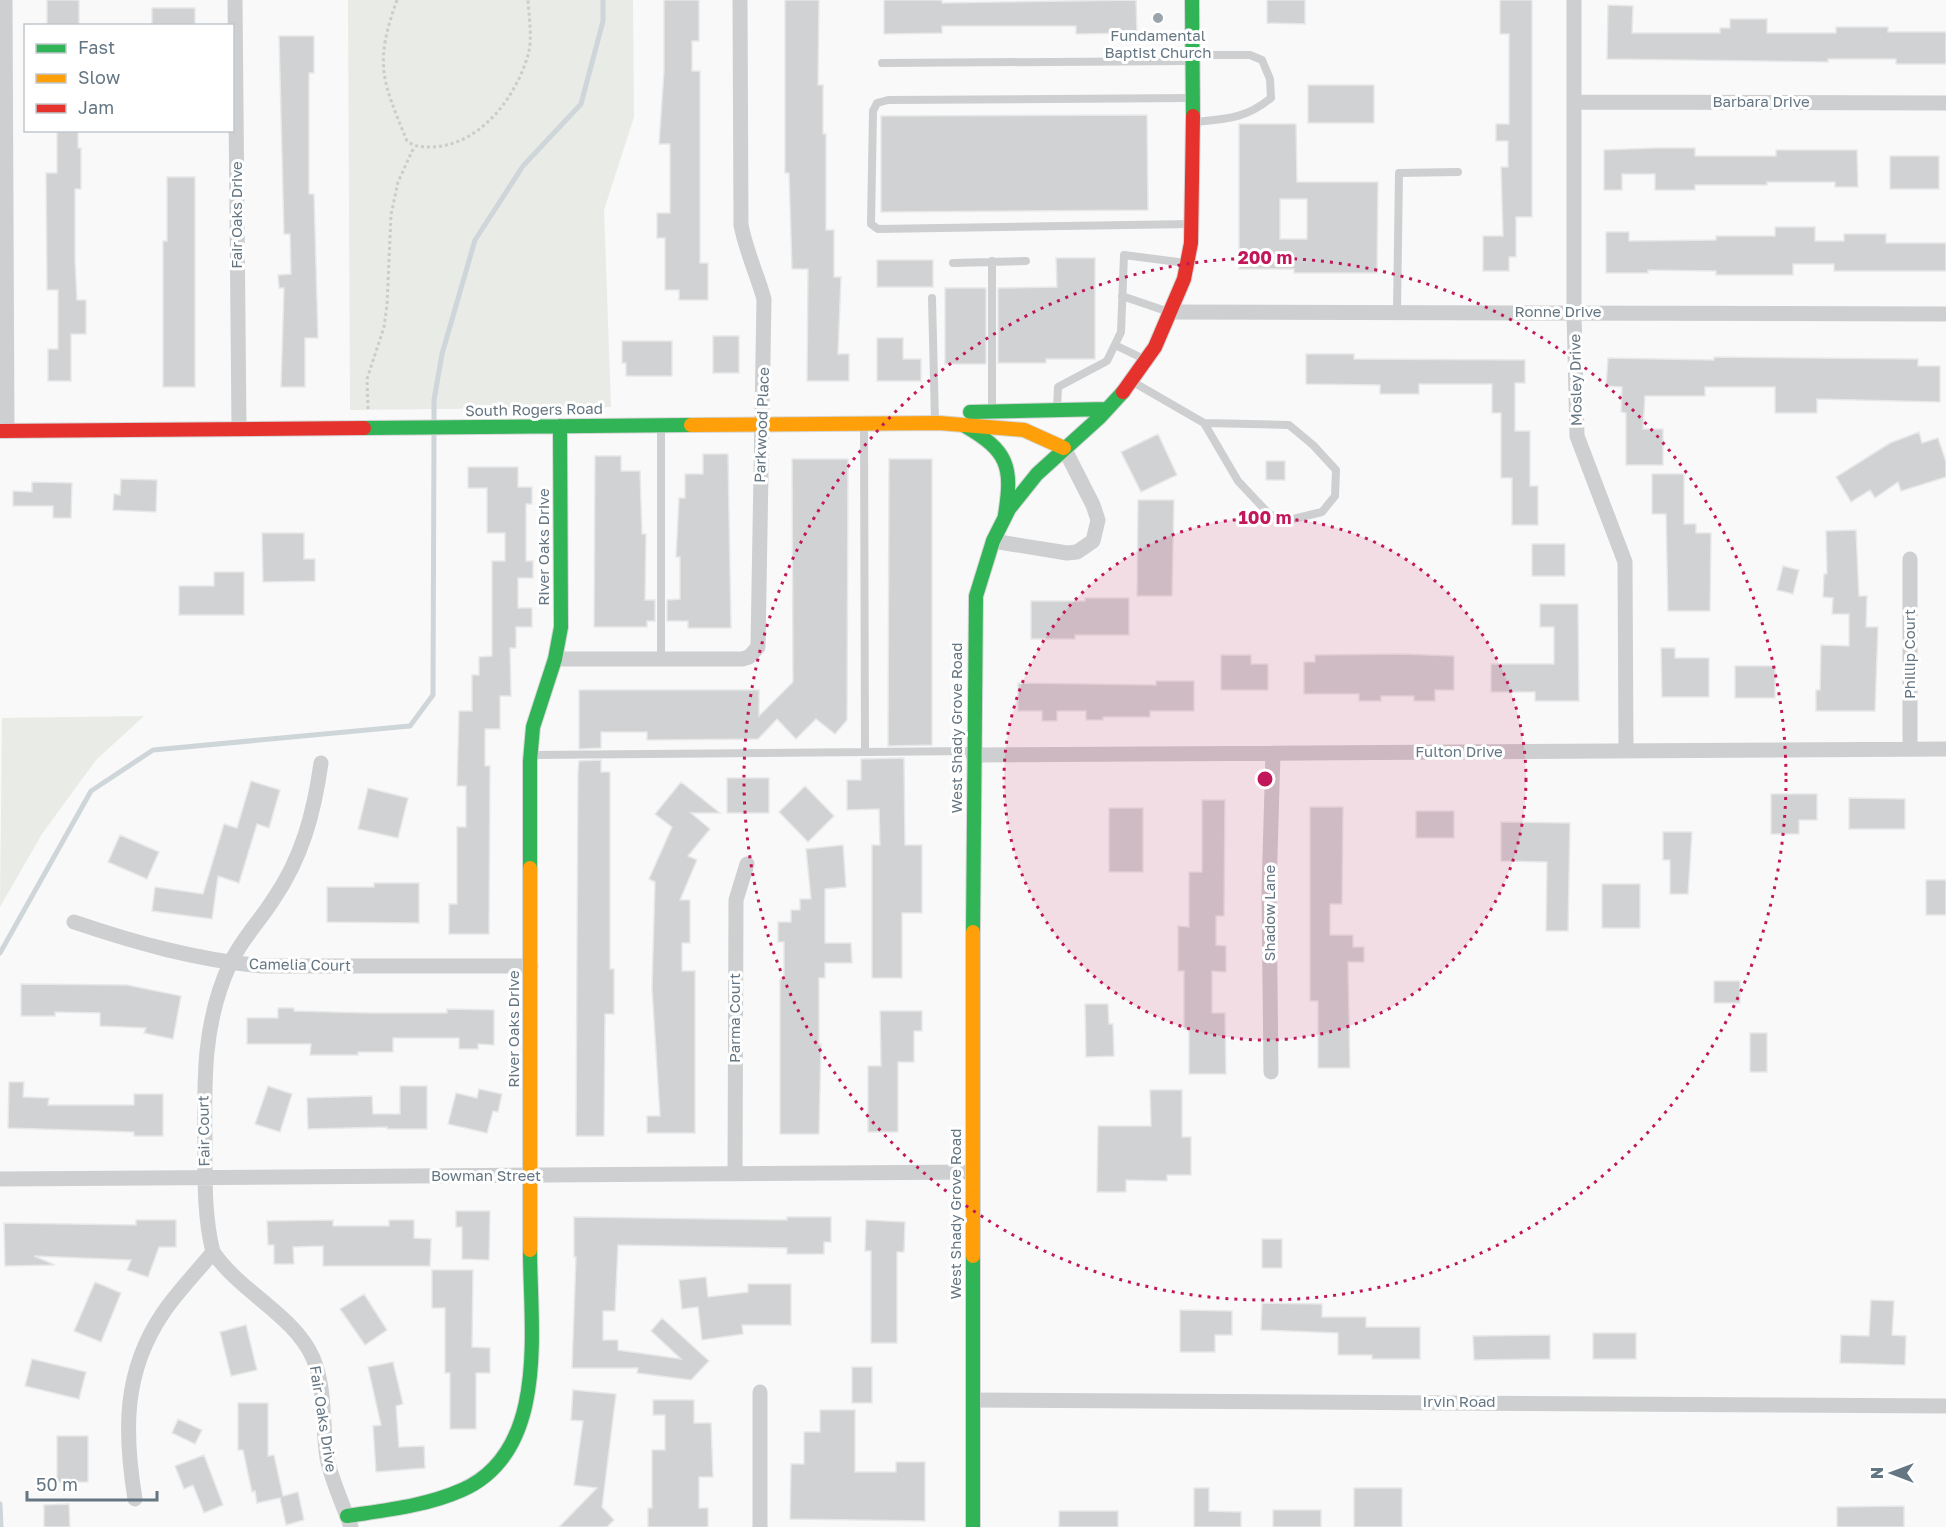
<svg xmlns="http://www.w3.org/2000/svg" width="1946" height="1527" viewBox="0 0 1946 1527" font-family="'Golos Text',sans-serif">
	<rect width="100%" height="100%" fill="#f9f9f9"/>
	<!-- green -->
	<path fill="#e8ebe6" d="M348 0H633L634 117 604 210 611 407 350 410Z
		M144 716 96 760 42 834 0 907 2 718Z"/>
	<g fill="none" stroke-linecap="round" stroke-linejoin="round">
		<!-- stream -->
		<path stroke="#ced6d9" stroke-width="5" d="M434 424V400L442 354 475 240 523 166 581 104 603 21V0
			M0 953 91 791 153 750 410 726 433 695 434 433
			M0 1504 1 1527"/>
	</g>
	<!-- building -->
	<path fill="#d0d2d3" stroke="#e8e8e8" stroke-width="1.5" fill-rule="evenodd" d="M47 0H79V26H47Z
		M664 0H699V41H692V71H700V263H708V300H679V290H665V238H657V213H670V144H659L664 71Z
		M785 0H819L818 85H823V134H826V230H834V277H841L838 354H849V381H807L808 269H792L789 173H785Z
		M884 0H942V3L1136 0 1137 33 1076 34V26H942V33L884 34Z
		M1267 0H1305V24L1267 23Z
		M1500 0H1532V217H1516V257H1509V271H1483V236H1503L1501 167H1508V141H1496V124H1509V34H1500Z
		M1608 5 1633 6 1632 33H1720V28H1730V19H1767V33H1836V27H1888V32H1946V64H1896V59H1828V62L1607 59Z
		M152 8H195V26H152Z
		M279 36H314V73H309V194H314L318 338H305V387H281L284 288H279L278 275 291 274 290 234H284Z
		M1308 85H1374V123H1308Z
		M1147 115 1148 210 881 212V116Z
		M1239 124H1296L1297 182H1378L1377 273H1294V269H1239ZM1280 199H1307V239H1280Z
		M57 130H78V148H81V189H75V260L77 300H86V334H71V381H48V349H58V290H47L46 173H57Z
		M1655 148H1695V156H1776V150H1857L1858 187H1835V182H1767V185H1695V190H1655V174H1622V190H1604V150Z
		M1890 156H1939V189H1890Z
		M167 177H195V387H163V241H167Z
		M1775 227H1815V241H1844V234H1886V243H1946V271H1834V264H1793V275H1716V271L1648 270V273H1606V232H1629V241L1716 240V236H1775Z
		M1056 258H1095V359H1046V363H998V288L1057 287Z
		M877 260H933V287H877Z
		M945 288H986V364H945Z
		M713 336H739V373H713Z
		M877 338H903V359H921V381H877Z
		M622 341H672V376H626V363H622Z
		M1306 354H1354V359L1525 360V383H1515V431H1530V486H1538V525H1512V478H1501V413H1492V384H1419V394H1380V385L1306 384Z
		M1714 357 1918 359V366H1940V402L1817 399V413H1775V387H1705V396H1645L1643 429H1663V465H1626V413L1621 412 1622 387 1606 386 1608 358 1714 360Z
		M1919 432 1922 443 1938 438 1946 462V477L1901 491 1898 482 1875 498 1870 490 1851 502 1836 477 1890 443Z
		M1158 434 1177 475 1141 492 1121 452Z
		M703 454H728L731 628H688V621H667V600L680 599V557H676L679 498H685V474H703Z
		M595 456H621V471H640L642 534H646L645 600H655V621H647V627H594Z
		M792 459H848L847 720 835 734 816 719 796 739 777 719 758 739 647 740V732H601V748L579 749V690H759V716L793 682Z
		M889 459H932V745L888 746Z
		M1266 461H1285V480H1266Z
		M468 467H518V487H532V504H526V561H533V578H518V608H532V627H516V648H510L511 696H500V729H485V766H490L489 934H449V904H457V827H466V786H457L459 711H472V675H479V657L492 656V561H505V533H487V488H468Z
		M1652 474H1684V524H1696V533H1711L1710 611H1668L1666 514H1652Z
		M121 479 157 480 156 512 113 510 114 494 120 495Z
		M32 482 72 483 71 518H53V506H13V491L32 492Z
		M1138 500H1174L1172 596H1137Z
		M1856 530 1859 596H1867L1866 627H1878L1875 711H1816V690H1820L1821 645 1849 646V614H1832L1833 598 1823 597 1824 574H1827L1826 531Z
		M262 533H304V559H315V581L263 582Z
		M1532 544H1565V576H1532Z
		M1783 566 1799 570 1793 594 1777 590Z
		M214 572H244V615H179V586H214Z
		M1085 598H1129V635H1075V639H1031V601H1085Z
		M1540 604H1578L1579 701H1535V692H1491V664H1554V627H1540Z
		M1661 648H1675V658H1709V697H1662Z
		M1402 654 1454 656V690H1435V701H1414V696H1381V701H1359V694H1304V662H1315V655Z
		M1221 655H1251V664H1268V690H1221Z
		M1735 666H1775V698H1735Z
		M1156 681H1194V711H1150V717H1103V720H1086V711H1057V721H1042V711H1018V683L1156 685Z
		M904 758 905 845H922V913H902V978H872V845H880L879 809 847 810V780H861V759Z
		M601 760V772H610V969H614V1014H605L604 1136H576L578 772 579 761Z
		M727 778H769V813H727Z
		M251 781 280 790 269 828 257 824 239 883 218 876 212 919 152 911 155 887 203 894 224 824 237 828Z
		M681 782 720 813H691L710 829 688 856 697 860 680 900H690V943H682V971H695V1133H647V1116H660L652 988 655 882 649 879 672 827 655 814Z
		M805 786 834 816 808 842 779 812Z
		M368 788 408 798 398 838 358 829Z
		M1771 794H1817V820H1799V834H1771Z
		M1849 798 1905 799V829H1849Z
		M1202 800H1225L1224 916H1216V945L1226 946V972L1212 971V1013H1225L1226 1074H1189V1029H1184V971H1178V926L1189 927V872H1202Z
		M1310 807H1343L1342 904H1330V935H1353V947H1364V962H1348L1350 1068H1318V1001H1310Z
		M1109 808H1143V872H1109Z
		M1416 811H1454V838H1416Z
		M1501 822 1570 823 1568 931H1546L1547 862 1501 861Z
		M1663 832H1692L1688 894H1670V860H1663Z
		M120 835 159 852 147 879 108 862Z
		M843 845 846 887 825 889V943H851L852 963H825V978H819V1044H821L819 1134H780V979H784V942H778V922H791V910H800V899H811L806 849Z
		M1926 880H1946V915H1926Z
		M374 883H419V923L327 922V887H374Z
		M1602 884H1640V928H1602Z
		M1714 981H1740V1003H1714Z
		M21 984 127 985 181 996 173 1039 144 1033 146 1028 100 1026V1013L55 1012V1016H21Z
		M1085 1004H1108L1109 1024H1113L1114 1056 1086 1057Z
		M278 1008H294V1011L370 1013H447V1009L494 1010V1045L478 1044V1049H459V1038H393V1052H358V1055H310L311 1044H247V1018H278Z
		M880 1011H922V1031H914V1062H898V1132H868V1066H881Z
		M1750 1033H1767V1072H1750Z
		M9 1082H24L23 1097 49 1098 48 1105H134V1094H163V1136H134V1132L8 1128Z
		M268 1086 292 1094 280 1132 255 1124Z
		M400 1086H427V1129H387V1127L308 1129 307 1098 372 1096 373 1114H400Z
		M479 1089 502 1094 498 1112 493 1111 487 1133 448 1124 456 1093 477 1098Z
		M1150 1090H1182V1137H1191V1175H1167V1181L1126 1180V1192H1097L1098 1126H1151Z
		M456 1211H490L489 1260 462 1259V1227H456Z
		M574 1217 787 1220V1217H831V1242H824V1254H787V1248L618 1245 615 1311H603V1340H618V1350L681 1359 651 1331 662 1318 709 1361 691 1380 637 1373 638 1368H572L576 1257H574Z
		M136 1220H176V1247H159L148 1277 127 1270 131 1260 34 1256 55 1265 5 1266 4 1223 136 1225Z
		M333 1220V1226H389V1220H414V1238L431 1239 430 1266H323V1246L293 1247 294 1264H274V1245H268L267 1221Z
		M866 1220 905 1222 904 1252H897V1343H871V1251H865Z
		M1262 1239H1282V1268H1262Z
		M432 1270H473L472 1347 490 1348V1373H476V1429H450V1373H445V1308H432Z
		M706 1277 708 1297 748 1292V1284H791V1325H742L743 1334 702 1340 698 1307 682 1309 679 1280Z
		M95 1282 121 1293 101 1342 74 1331Z
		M364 1294 387 1330 365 1345 340 1309Z
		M1871 1300 1894 1301 1892 1335 1906 1336 1905 1365 1840 1363 1841 1335 1869 1336Z
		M1262 1303 1322 1304V1317H1366V1327H1420V1359H1372V1355H1338V1333L1261 1330Z
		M1180 1310 1232 1311V1335H1215V1352H1180Z
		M246 1325 257 1370 231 1376 220 1332Z
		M1593 1333H1636V1359H1593Z
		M1550 1335V1359L1474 1360 1473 1336Z
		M32 1359 86 1372 79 1399 25 1386Z
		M393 1362 403 1404 396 1406 399 1447 424 1446 425 1468 376 1472 373 1426 381 1425 368 1367Z
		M852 1367H872V1403H852Z
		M573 1390 616 1394 602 1507 614 1520 607 1527H559L597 1488 574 1485 583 1421 571 1420Z
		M653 1400H694V1423H711L713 1477H699V1508H708V1527H648V1508H652V1450H665V1415H653Z
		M238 1403H268V1456L274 1455 283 1496 298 1492 304 1520 286 1525 280 1498 257 1503 255 1491 252 1492 243 1450H238Z
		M820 1410H855V1472H896V1462H925V1521L790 1519 791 1464H804V1432H820Z
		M178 1419 202 1430 195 1444 172 1433Z
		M57 1436H88V1482H57Z
		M204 1455 223 1505 204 1513 193 1485 184 1489 175 1466Z
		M1194 1488H1209V1511L1241 1512V1527H1194Z
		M1354 1488H1402V1527H1354Z
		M69 1504 70 1527H44V1505Z
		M1904 1506V1527H1837V1507Z
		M1273 1510H1321V1527H1273Z
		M1059 1511H1118V1527H1059Z"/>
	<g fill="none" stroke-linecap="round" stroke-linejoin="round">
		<!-- fast casing -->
		<g stroke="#d5d6d7" stroke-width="16">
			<path id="fast" d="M1192 0 1193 116
				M970 412 1107 409
				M965 426C1008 451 1013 466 1005 515
				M364 428 691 425
				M530 868V761L533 727 555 659 561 627 560 426
				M973 932 976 596 993 541 1009 509 1037 474 1100 417 1123 392
				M973 1256V1527
				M347 1516C386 1510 426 1506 462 1490 550 1451 530 1327 530 1250"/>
		</g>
		<!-- slow casing -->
		<g stroke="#d5d6d7" stroke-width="16">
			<path id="slow" d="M691 425 939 423 1024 430 1064 448
				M530 868V1250
				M973 932V1256"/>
		</g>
		<!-- jam casing -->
		<g stroke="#d5d6d7" stroke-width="16">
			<path id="jam" d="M1123 392 1155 347 1184 279 1191 243 1193 116
				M0 431 364 428"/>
		</g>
		<!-- path -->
		<path stroke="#cbcccd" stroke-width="3" stroke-dasharray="3 3" stroke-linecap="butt" d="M397 0C374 64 382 80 407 141 415 147 422 147 433 147 481 145 518 95 529 51 532 36 529 16 528 0
			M368 409 367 379 384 327 387 305 391 215 398 182 414 147"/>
		<!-- lane -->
		<path stroke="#cecfd0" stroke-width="8" d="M1194 55H1250L1262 60 1270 79 1271 98C1245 119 1226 119 1195 122
			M882 63 1191 61
			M1191 224 878 229 871 224 873 111 877 103 888 100 1191 98
			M953 263 1026 261
			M1122 296 1169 312
			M932 298 935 421
			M1397 312 1399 173 1458 172
			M1115 345 1146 360
			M1133 382 1204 423 1238 481 1270 515 1293 519 1322 512 1335 496 1336 470 1313 445 1289 425 1204 423
			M1057 409 1058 387 1107 361 1121 332 1124 255 1186 263
			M992 410V261
			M864 426 865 752
			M661 659V427
			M533 755 971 751"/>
		<!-- street -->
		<path stroke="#cecfd0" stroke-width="15" d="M5 0 7 431
			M235 0 239 429
			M1574 0V312L1577 436 1625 562 1626 751
			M1575 102 1946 103
			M1171 312 1946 314
			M993 541 1067 553 1077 552 1093 541 1098 520 1093 505 1064 448
			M1910 559V749
			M555 659H742L749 657 758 647 764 299C757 274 746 251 741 225L740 0
			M973 755 1946 749
			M74 922C136 943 197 960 262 966H531
			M1271 1072 1269 891 1273 753
			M735 1174 736 900 747 864
			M0 1179 973 1172
			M213 1252C240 1292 294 1315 313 1358 326 1389 322 1425 327 1458 332 1482 343 1504 351 1527
			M760 1392V1527
			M973 1400 1946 1406
			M135 1499C124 1432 123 1372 163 1313 178 1291 197 1272 213 1252 204 1216 205 1180 205 1143 204 1080 203 1022 230 964 241 940 259 922 273 900 302 858 314 813 321 763"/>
		<!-- fast -->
		<use href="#fast" stroke="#30b455" stroke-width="14"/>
		<!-- slow -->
		<use href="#slow" stroke="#ff9f0a" stroke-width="14"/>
		<!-- jam -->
		<use href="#jam" stroke="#e5322d" stroke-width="14"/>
	</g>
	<!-- distance rings -->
	<circle cx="1265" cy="779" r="261" fill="#c2185b" fill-opacity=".12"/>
	<g fill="none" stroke="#c2185b" stroke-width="3" stroke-dasharray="3 6">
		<circle cx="1265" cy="779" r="261"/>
		<circle cx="1265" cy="779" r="521"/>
	</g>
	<!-- markers -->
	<circle fill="#99a4ac" stroke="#fff" stroke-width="2" cx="1158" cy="18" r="6"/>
	<g text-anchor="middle" stroke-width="6" stroke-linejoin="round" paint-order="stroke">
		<!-- poi labels -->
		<g font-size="15" fill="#657683" stroke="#fff">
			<text x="1158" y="41">Fundamental<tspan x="1158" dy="17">Baptist Church</tspan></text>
		</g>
		<!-- street labels -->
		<g font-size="15" fill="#657683" stroke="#fff">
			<text x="1761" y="107">Barbara Drive</text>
			<text transform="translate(237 215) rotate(-90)" y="5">Fair Oaks Drive</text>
			<text x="1558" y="317">Ronne Drive</text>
			<text transform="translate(1576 380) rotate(-91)" y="5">Mosley Drive</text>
			<text transform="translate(534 410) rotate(-1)" y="5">South Rogers Road</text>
			<text transform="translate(762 425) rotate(-88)" y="5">Parkwood Place</text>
			<text transform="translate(544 547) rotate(-90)" y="5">River Oaks Drive</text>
			<text transform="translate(1910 654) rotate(-90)" y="5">Phillip Court</text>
			<text transform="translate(957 728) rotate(-90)" y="5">West Shady Grove Road</text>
			<text x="1459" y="757">Fulton Drive</text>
			<text transform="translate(1270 913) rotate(-90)" y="5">Shadow Lane</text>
			<text transform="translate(300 965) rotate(1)" y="5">Camelia Court</text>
			<text transform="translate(735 1018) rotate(-90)" y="5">Parma Court</text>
			<text transform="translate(514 1029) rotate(-90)" y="5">River Oaks Drive</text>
			<text transform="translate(204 1131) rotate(-91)" y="5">Fair Court</text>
			<text x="486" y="1181">Bowman Street</text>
			<text transform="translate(956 1214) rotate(-90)" y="5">West Shady Grove Road</text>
			<text x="1459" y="1407">Irvin Road</text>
			<text transform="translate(323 1419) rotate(81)" y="5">Fair Oaks Drive</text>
		</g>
	</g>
	<circle cx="1265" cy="779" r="9" fill="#c2185b" stroke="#fff" stroke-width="3"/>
	<g font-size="18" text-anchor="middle" font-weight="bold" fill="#c2185b" stroke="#fff" stroke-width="6" stroke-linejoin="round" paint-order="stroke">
		<text x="1265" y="264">200 m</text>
		<text x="1265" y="524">100 m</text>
	</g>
	<!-- legend -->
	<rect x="24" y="24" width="210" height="108" fill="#ffffff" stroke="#c1c8cd" stroke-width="1.5"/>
	<rect x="36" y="44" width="30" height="9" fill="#30b455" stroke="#c1c8cd" stroke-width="1.5"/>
	<text x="78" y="54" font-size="18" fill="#657683">Fast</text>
	<rect x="36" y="74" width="30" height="9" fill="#ff9f0a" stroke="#c1c8cd" stroke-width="1.5"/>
	<text x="78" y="84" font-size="18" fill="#657683">Slow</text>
	<rect x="36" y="104" width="30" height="9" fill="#e5322d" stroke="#c1c8cd" stroke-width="1.5"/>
	<text x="78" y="114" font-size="18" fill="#657683">Jam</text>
	<!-- north arrow -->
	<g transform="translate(1892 1473) rotate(270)" stroke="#ffffff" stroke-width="4.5" paint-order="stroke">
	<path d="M0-4.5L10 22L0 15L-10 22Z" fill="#657683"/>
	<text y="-9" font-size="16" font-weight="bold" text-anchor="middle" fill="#657683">N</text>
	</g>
	<!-- scale -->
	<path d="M27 1491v9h130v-9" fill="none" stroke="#657683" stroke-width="3"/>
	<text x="36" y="1491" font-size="18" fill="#657683" stroke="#ffffff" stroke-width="4.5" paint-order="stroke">50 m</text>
</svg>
